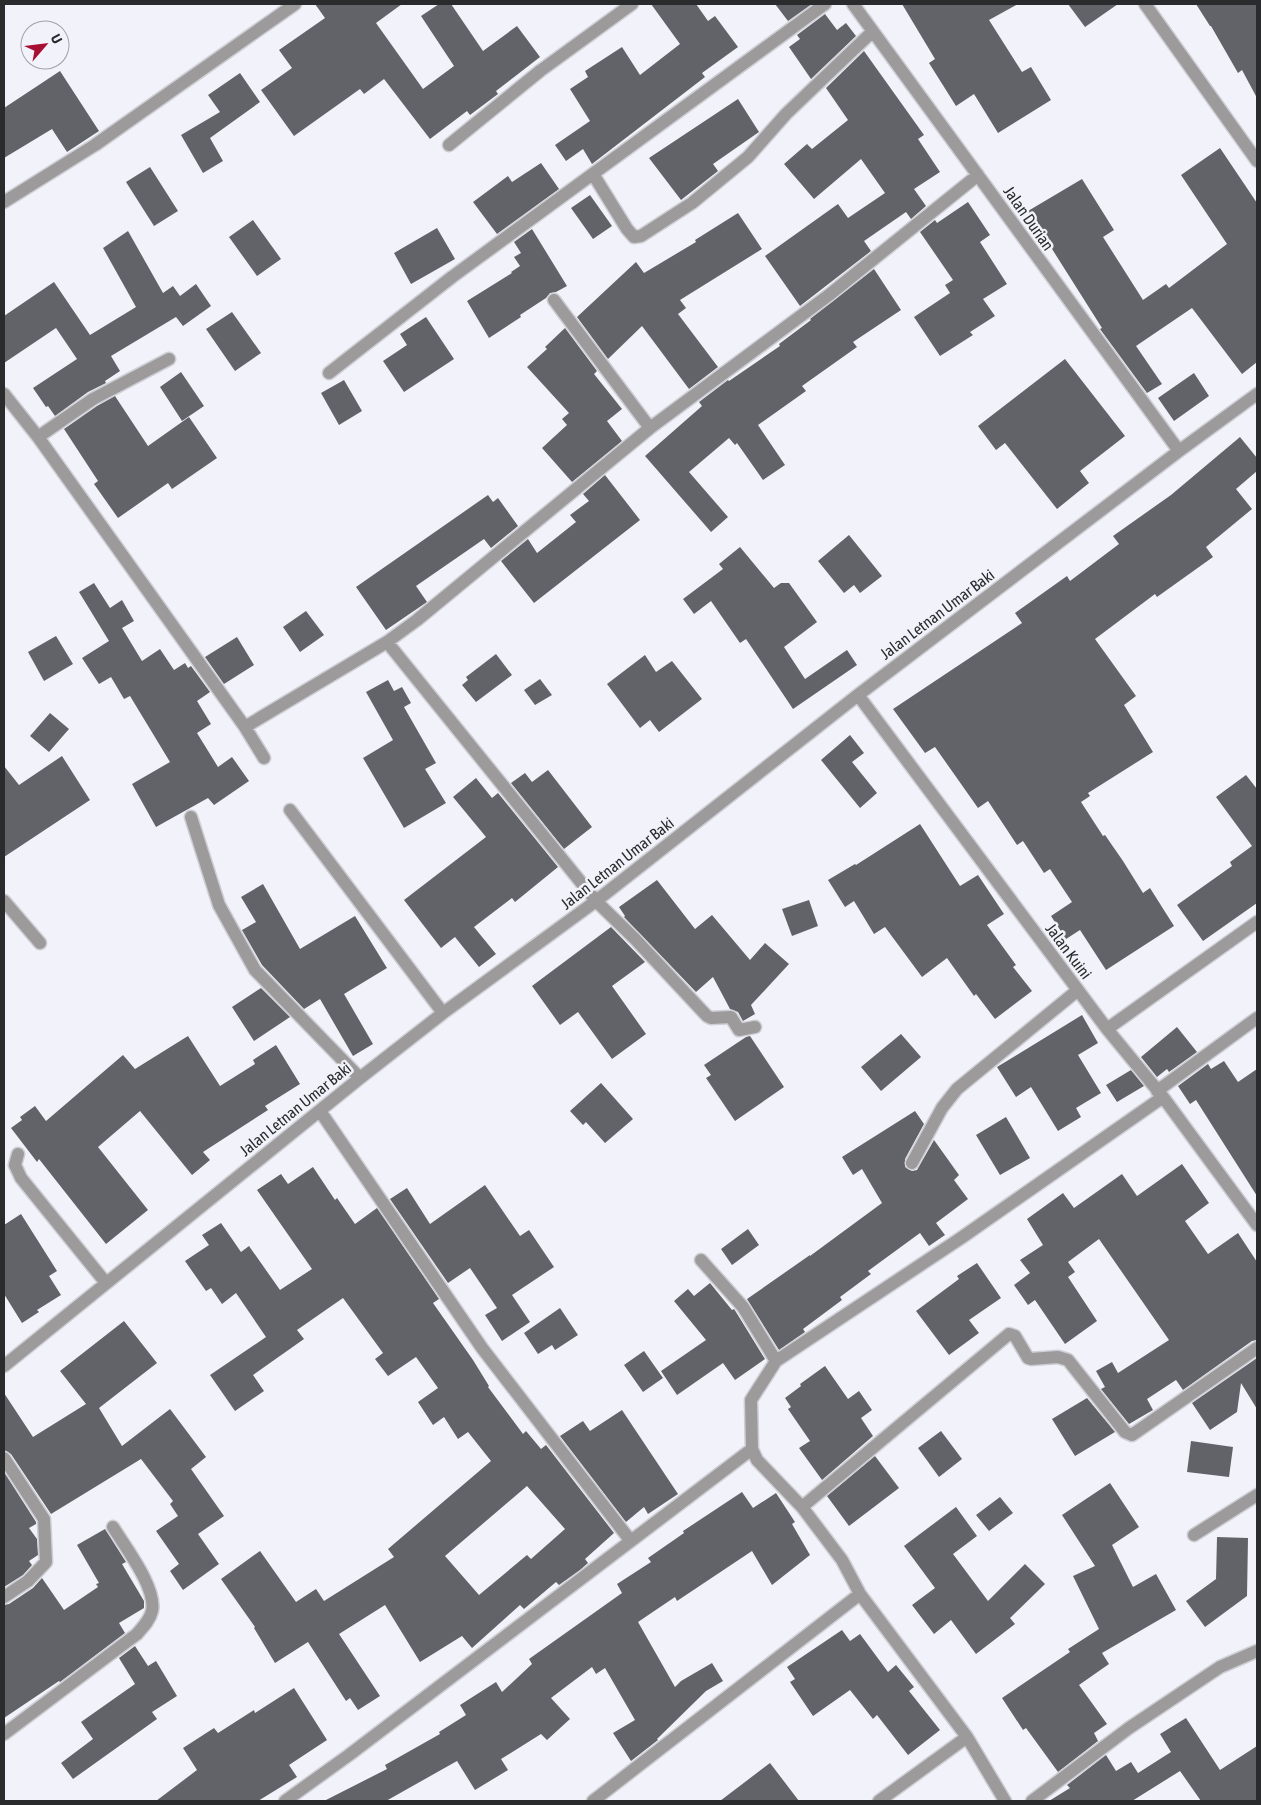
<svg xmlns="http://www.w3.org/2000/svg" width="1261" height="1805" viewBox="0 0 1261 1805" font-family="'Asap Condensed',sans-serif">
	<rect width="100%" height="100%" fill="#f2f3fa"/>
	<!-- building -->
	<path fill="#626369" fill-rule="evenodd" d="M315 4H402L376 23 423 89 454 66 421 16 439 4H451L483 51 517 26 540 57 496 91 498 94 470 115 467 111 430 139 384 79 364 94 360 89 294 136 261 90 292 68 279 50 325 18Z
		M651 4H696L708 21 715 16 738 47 702 73 705 77 592 164 583 149 566 161 555 145 590 121 570 89 588 77 585 71 622 47 640 75 680 44Z
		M775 4H812L788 21Z
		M902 4H1018L989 20 1022 72 1031 67 1051 100 998 133 974 94 956 106 929 63 935 59Z
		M1068 4H1118L1085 27Z
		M1196 4H1257V98L1242 70 1238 73 1211 26H1210Z
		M825 14 837 30 846 23 856 36 811 79 789 47 800 39 797 35Z
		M864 51 924 135 918 139 940 172 914 189 926 206 911 219 906 212 864 241 871 251 800 306 765 256 838 204 848 218 885 193 861 159 814 199 784 164 807 144 812 149 848 120 826 88Z
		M60 71 99 131 67 152 52 129 4 158V108Z
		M240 73 260 102 210 138 223 161 203 173 181 135 220 112 208 95Z
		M738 99 759 132 713 164 718 171 681 200 649 158Z
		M1220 148 1257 203V362L1242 374 1192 308 1136 346 1162 384 1147 393 1100 329 1102 328 1028 211 1082 179 1114 230 1103 237 1143 300 1166 284 1169 288 1227 244 1181 175Z
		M541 163 559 189 497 234 473 202 508 176 512 182Z
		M150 167 178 211 154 226 126 182Z
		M590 195 612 226 593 239 571 208Z
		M968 202 990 235 980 242 1007 284 983 299 995 316 970 332 973 335 940 356 914 317 950 293 945 285 953 280 920 232 935 220 937 223Z
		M738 213 762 249 680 300 686 308 678 314 718 367 689 389 642 326 608 359 577 317 636 262 644 273 696 242 695 240Z
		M253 220 281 259 257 276 229 237Z
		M437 228 455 259 411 284 394 253Z
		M532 229 567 286 556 292 550 293 546 298 520 315 521 317 489 338 467 301 512 273 511 272 520 266 514 257 521 253 514 242Z
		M128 231 163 293 173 286 180 296 196 284 211 306 183 326 176 317 111 356 120 371 105 381 106 383 88 392 55 416 48 406 46 407 33 388 77 359 56 328 4 363V316L54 282 90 335 136 307 103 248Z
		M874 269 901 310 853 342 857 347 802 386 806 391 758 425 785 465 763 480 737 443 735 445 729 438 689 472 728 517 711 532 645 456 702 406 699 402 728 380 729 381 780 346 779 344 811 320 810 319Z
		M232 312 261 353 235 371 206 329Z
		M426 317 454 359 404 392 383 361 407 345 400 334Z
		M565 328 597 371 594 374 622 409 607 421 622 441 572 482 542 448 567 425 562 419 569 413 527 367 547 349 545 347Z
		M1065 359 1125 436 1080 471 1089 483 1057 509 1005 443 996 450 978 426Z
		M181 372 204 406 182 421 160 387Z
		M1194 373 1209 396 1174 421 1158 398Z
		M344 380 362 411 339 425 321 393Z
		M115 396 148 446 189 417 217 458 172 489 168 483 118 518 94 484 98 481 64 429 97 406Z
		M1240 437 1257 458V471L1236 489 1252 509 1206 547 1213 557 1157 597 1155 594 1095 639 1136 696 1124 705 1153 752 1088 793 1090 796 1081 802 1103 836 1105 835 1123 861 1143 893 1150 888 1174 926 1106 970 1080 930 1066 939 1051 916 1072 902 1050 869 1044 873 1023 841 1017 845 988 801 978 808 935 747 925 753 893 709 1022 623 1015 613 1067 576 1070 581 1119 544 1113 536 1171 495Z
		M605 475 640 520 534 603 501 561 528 539 537 553 576 522 570 515 589 501 583 494Z
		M488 495 493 502 498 498 518 526 491 548 484 539 416 586 427 602 386 630 356 587Z
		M849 535 882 576 860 593 854 585 844 593 818 561Z
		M740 547 774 588 781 583H789L817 622 784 647 805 679 847 650 857 665 793 709 746 639 740 643 711 601 694 614 683 599 723 569 719 564Z
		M94 583 110 608 122 600 134 621 122 628 142 661 160 649 174 670 185 663 188 668 191 666 210 692 197 701 211 724 197 733 218 767 232 757 249 781 214 805 208 798 156 827 132 784 170 762 130 696 124 699 111 677 99 684 82 658 109 641 79 592Z
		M306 611 324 635 300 652 283 627Z
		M56 636 73 664 44 681 28 652Z
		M237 637 254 665 224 684 205 657Z
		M496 654 512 675 476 702 462 685 468 680 466 677Z
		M645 655 656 672 672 661 702 699 659 732 650 720 640 728 607 684Z
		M540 679 552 695 535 705 524 690Z
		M388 680 394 691 402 687 411 703 404 707 436 763 425 769 446 803 404 828 363 758 393 740 366 692Z
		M50 713 69 729 49 752 30 736Z
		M850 735 864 753 852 762 877 793 860 808 821 760Z
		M62 756 90 800 4 857V766L19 785Z
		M548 770 592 827 564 849 511 783 525 773 532 782Z
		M1246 775 1257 789V903L1203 941 1177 905 1232 866 1230 862 1252 846 1216 797Z
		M476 778 492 798 498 793 558 867 515 902 512 898 474 927 496 954 479 967 455 937 441 948 404 900 486 837 453 797Z
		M920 824 960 886 978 875 1004 914 987 925 1016 965 1013 967 1032 991 995 1019 976 994 974 996 947 958 922 977 885 927 874 934 854 901 845 907 828 880 855 864 856 865Z
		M657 880 695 929 712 915 750 960 765 943 789 964 751 1005 755 1014 743 1021 738 1012 730 1009 713 977 696 992 624 917 625 916 619 907Z
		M263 884 300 949 355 916 387 968 344 994 373 1044 353 1056 320 999 304 1009 262 965 242 930 256 922 241 897Z
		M809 900 818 926 792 936 782 909Z
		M611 927 645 962 612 986 646 1034 612 1059 578 1012 560 1025 532 986Z
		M261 988 290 1017 254 1041 232 1007Z
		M1082 1015 1098 1043 1078 1055 1101 1093 1076 1108 1081 1117 1058 1131 1031 1087 1016 1097 997 1067Z
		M1177 1027 1197 1052 1169 1072 1167 1069 1157 1077 1141 1057Z
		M901 1034 921 1057 881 1091 861 1067Z
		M188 1036 220 1086 255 1064 253 1060 276 1045 300 1084 265 1106 268 1110 203 1152 210 1160 192 1175 140 1111 98 1147 148 1210 106 1244 39 1159 37 1162 11 1128 22 1120 20 1117 35 1106 46 1121 123 1055 135 1069Z
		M750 1036 784 1087 735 1121 706 1078 711 1075 704 1065 746 1037Z
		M1224 1061 1238 1082 1257 1069V1196L1196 1100 1190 1104 1178 1086 1208 1064 1211 1069Z
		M1131 1070 1144 1086 1117 1102 1106 1085Z
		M601 1083 633 1119 605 1143 586 1122 583 1125 570 1111Z
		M915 1111 924 1124 905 1159V1167L912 1171 917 1170 934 1140 959 1175 954 1180 968 1199 936 1223 945 1235 929 1246 920 1233 868 1271 871 1274 840 1297 842 1300 803 1329 805 1332 779 1350 747 1299 810 1255V1256L882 1203 862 1169 853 1175 842 1157Z
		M1006 1117 1030 1158 1000 1175 976 1135Z
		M1182 1164 1209 1203 1185 1221 1208 1254 1238 1233 1257 1262V1340L1252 1341 1183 1390 1176 1380 1147 1399 1153 1410 1129 1424 1101 1389 1105 1387 1096 1371 1112 1362 1118 1373 1169 1340 1099 1239 1068 1262 1075 1272 1068 1277 1097 1321 1065 1344 1035 1300 1028 1305 1014 1285 1030 1273 1020 1260 1043 1245 1027 1219 1063 1193 1074 1208 1122 1174 1137 1196Z
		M313 1167 335 1200 337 1198 355 1224 377 1208 439 1299 433 1303 473 1360 489 1386 488 1387 523 1434 526 1431 541 1449 546 1445 614 1533 585 1559 588 1563 580 1570 559 1585 556 1582 524 1609 520 1605 472 1648 462 1636 420 1662 385 1605 339 1634 380 1696 358 1710 350 1698 346 1701 308 1642 275 1663 254 1628 255 1627 221 1579 260 1551 296 1602 316 1589 324 1601 394 1557 388 1549 491 1461 468 1432 458 1439 444 1417 433 1425 418 1402 438 1388 416 1357 388 1376 375 1359 383 1353 343 1298 297 1330 304 1339 253 1375 264 1391 235 1411 210 1375 266 1337 236 1293 222 1304 211 1288 206 1291 185 1261 209 1245 202 1235 221 1223 241 1252 249 1246 280 1290 312 1269 257 1190 281 1174 288 1184ZM527 1486 565 1529 531 1559 527 1555 479 1595 445 1556Z
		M485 1185 520 1236 529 1230 554 1267 512 1295 530 1322 502 1341 485 1315 497 1308 470 1268 448 1283 390 1199 407 1188 430 1224Z
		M21 1214 57 1271 49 1276 61 1295 37 1310 39 1312 22 1323 4 1294V1225Z
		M748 1229 759 1245 732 1265 721 1249Z
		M977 1263 1001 1298 969 1320 979 1333 949 1355 916 1311 959 1279 957 1276Z
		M710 1283 732 1310 734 1309 736 1312 765 1359 735 1380 723 1363 677 1395 661 1371 706 1340 674 1301 688 1289 694 1296Z
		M560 1308 578 1335 555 1350 552 1345 538 1354 524 1333Z
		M124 1321 157 1363 99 1408 122 1446 170 1409 206 1457 191 1469 224 1516 198 1534 219 1564 183 1590 170 1571 179 1564 156 1531 178 1516 170 1504 173 1501 141 1459 51 1514 11 1454 4 1450V1393L33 1437 86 1404 60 1371Z
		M644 1351 663 1378 643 1392 624 1365Z
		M1257 1358V1409L1241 1383 1237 1412 1210 1430 1192 1403Z
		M825 1366 848 1399 859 1391 872 1410 861 1418 873 1436 822 1480 799 1448 810 1441 788 1409 791 1407 785 1398 801 1386 800 1384Z
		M1087 1398 1115 1432 1075 1456 1052 1419Z
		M622 1410 678 1494 648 1514 644 1507 626 1522 560 1436 583 1421 590 1431Z
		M941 1431 962 1459 939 1477 918 1448Z
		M1191 1441 1233 1447 1229 1477 1187 1472Z
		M875 1456 899 1488 849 1526 827 1496Z
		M4 1472 36 1522V1524L29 1528 37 1539 38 1555 29 1561 32 1565 23 1575 4 1587Z
		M1110 1483 1139 1527 1112 1545 1133 1587 1156 1574 1176 1610 1102 1653 1109 1664 1079 1685 1107 1724 1094 1733 1098 1741 1058 1772 1026 1728 1023 1730 1002 1698 1070 1652 1068 1649 1099 1629 1073 1576 1095 1566 1062 1515Z
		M742 1492 753 1508 776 1493 795 1522 792 1524 810 1555 772 1585 752 1551 677 1601 675 1597 638 1622 675 1687 681 1681 712 1663 723 1681 706 1691 657 1739 658 1740 631 1761 613 1733 635 1720 605 1668 596 1674 592 1667 551 1698 570 1719 547 1740 541 1734 501 1759 508 1770 475 1790 457 1761 386 1801H324L387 1769 385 1765 440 1734 439 1732 466 1715 460 1705 496 1682 502 1692 532 1664 529 1659 622 1593 617 1584 651 1562 648 1558 684 1533 683 1531Z
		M1000 1497 1013 1513 989 1531 976 1515Z
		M956 1507 977 1536 953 1554 988 1601 1025 1564 1045 1584 1010 1618 1015 1624 976 1654 951 1620 934 1634 912 1605 935 1588 904 1546Z
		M105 1529 126 1562 122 1564 144 1601V1608L119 1623 125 1633 60 1682 59 1681 4 1718V1605L9 1604 33 1588 42 1578 64 1610 98 1587 96 1584 99 1583 77 1545Z
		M1217 1537 1248 1538 1247 1596 1205 1627 1186 1601 1216 1579Z
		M842 1630 850 1641 860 1634 888 1672 896 1665 914 1687 909 1691 940 1730 908 1755 877 1715 873 1719 850 1690 813 1716 790 1682 795 1679 787 1667Z
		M135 1646 148 1666 156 1661 177 1696 152 1712 157 1719 73 1779 61 1763 93 1739 81 1722 135 1684 119 1658Z
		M294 1688 327 1740 289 1765 297 1777 258 1801H156L197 1770 183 1748 214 1728 218 1733 254 1710 255 1713Z
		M1186 1718 1220 1770 1257 1746V1801H1201L1180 1771 1132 1801H1049L1070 1788 1067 1785 1106 1755 1116 1771 1131 1762 1138 1773 1171 1752 1160 1734Z
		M770 1763 799 1801H720Z"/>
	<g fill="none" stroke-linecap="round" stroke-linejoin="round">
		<!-- minor casing -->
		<g stroke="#cecfd5" stroke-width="15">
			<path id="minor" d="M853 4 1179 451
				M1145 4 1257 161
				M449 145 540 71 632 4
				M593 174 627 229 634 237 641 236 692 203 748 157 786 114 872 32
				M4 202 95 145 295 4
				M554 300 650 428
				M329 373 452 277 825 4
				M4 394 38 437 245 727 264 758
				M38 437 93 399 169 359
				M387 642 596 901 635 939 707 1016 711 1018 731 1017 739 1030 755 1027
				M858 695 1107 1029 1163 1097 1257 1225
				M245 727 387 642 417 620 650 428 829 295 978 175
				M290 810 443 1013
				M191 817 219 905 255 970 360 1078
				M4 901 40 943
				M1107 1029 1257 922
				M1157 1091 1257 1018
				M320 1111 482 1348 630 1540
				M18 1154 15 1165 21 1178 106 1283
				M912 1163 942 1108 957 1089 1078 990
				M701 1260 743 1307 776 1361
				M4 1366 360 1078 443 1013 596 901 858 695 1179 451 1257 394
				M4 1458 44 1519 46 1562 28 1581 4 1597
				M802 1507 1009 1334 1015 1336 1028 1358 1031 1359 1058 1357 1068 1360 1125 1432 1132 1435 1257 1348
				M1194 1535 1257 1495
				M4 1734 137 1634C143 1627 150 1620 152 1611 157 1588 125 1547 113 1527
				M285 1801 349 1755 752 1449
				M593 1801 860 1594
				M879 1801 967 1737
				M1005 1801 967 1737 860 1594 842 1560 802 1507 757 1460 752 1449 751 1400 776 1361 961 1238 1163 1097
				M1032 1801 1129 1728 1220 1667 1257 1651"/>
		</g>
		<!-- minor -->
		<use href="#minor" stroke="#9d9a9c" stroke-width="12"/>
	</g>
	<g text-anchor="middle" stroke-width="5" stroke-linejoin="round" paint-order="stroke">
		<!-- street labels -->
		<g font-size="16" fill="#2a2b2d" stroke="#f2f3fa">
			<text transform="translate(1029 218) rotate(55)" y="6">Jalan Durian</text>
			<text transform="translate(937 614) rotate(-37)" y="6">Jalan Letnan Umar Baki</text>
			<text transform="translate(617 863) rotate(-38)" y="6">Jalan Letnan Umar Baki</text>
			<text transform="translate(1069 951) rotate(53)" y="6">Jalan Kuini</text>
			<text transform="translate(295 1109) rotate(-39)" y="6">Jalan Letnan Umar Baki</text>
		</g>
	</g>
	<!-- border -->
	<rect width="1261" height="1805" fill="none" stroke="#2a2b2d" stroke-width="10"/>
	<!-- north arrow -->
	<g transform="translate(45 45) rotate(62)"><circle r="24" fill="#f2f3fa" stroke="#a2a3a8"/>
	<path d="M0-4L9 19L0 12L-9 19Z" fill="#a81033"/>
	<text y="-8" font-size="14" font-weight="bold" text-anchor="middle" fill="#2a2b2d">U</text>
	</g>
</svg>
